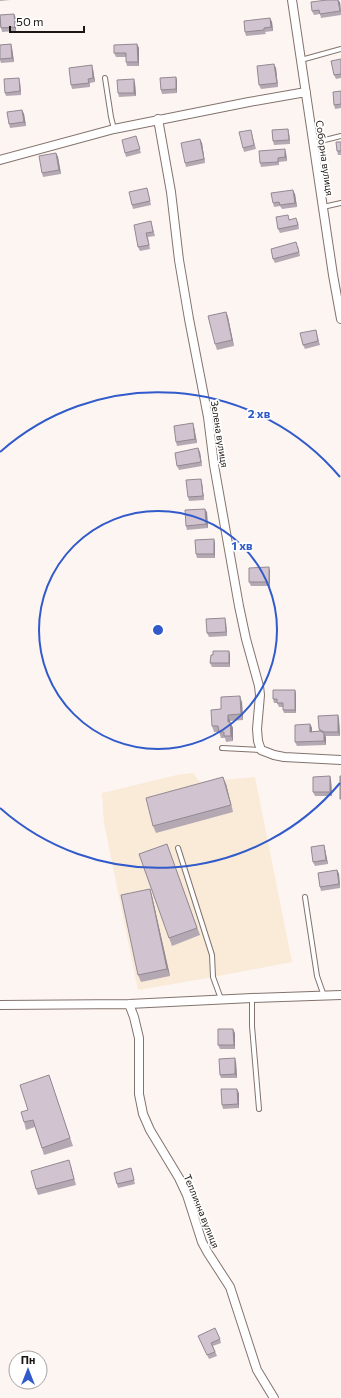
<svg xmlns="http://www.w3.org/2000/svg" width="341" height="1398" viewBox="0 0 341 1398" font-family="Commissioner,sans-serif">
	<rect width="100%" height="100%" fill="#fdf5f2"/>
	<!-- industrial -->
	<path fill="#faead8" d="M193 773 200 782 255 777 292 962 213 977 138 990 104 823 102 793 177 775Z"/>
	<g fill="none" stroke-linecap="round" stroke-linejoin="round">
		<!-- service casing -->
		<g stroke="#83736d" stroke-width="6">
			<path id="service" d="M301 60 341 49
				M105 78 111 117 114 129
				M313 143 341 136
				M323 207 341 203
				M222 748 261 750
				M178 848 212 955 213 977 221 999
				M305 897 317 976 324 996
				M252 998V1026L259 1109"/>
		</g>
		<!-- minor casing -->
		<g stroke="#83736d" stroke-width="10">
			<path id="minor" d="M292 0 333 275 341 319
				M158 119 171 192 179 260 189 319 208 417 214 465 239 606 246 639 259 686 260 695 257 729 258 741 261 750 274 755 284 757 341 760
				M0 160 114 129 249 102 306 92
				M129 1004 134 1017 139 1038V1094L143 1114 150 1130 179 1178 187 1195 202 1242 208 1253 230 1287 254 1361 257 1370 274 1398
				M0 1005 129 1004 252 998 341 995"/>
		</g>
		<!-- service -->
		<use href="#service" stroke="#fff" stroke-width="4"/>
		<!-- minor -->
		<use href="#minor" stroke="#fff" stroke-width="8"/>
	</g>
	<!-- wall -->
	<path fill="#b4a9b3" d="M0 0H10L0 1Z
		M340 2 341 15 321 18 320 14 314 15 312 11Z
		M14 14 16 18V31L2 32 1 27H0V15Z
		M270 18 272 22 273 31 265 32 266 34 246 36 245 32Z
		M11 44 12 48 14 62 1 63 0 60V45Z
		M137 44 139 48V66H127L126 62V57H116L114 53Z
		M341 59V78L336 79 334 75Z
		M276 68 278 87 261 89 259 85Z
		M93 69 95 82 90 83V87L72 89 71 85Z
		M176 77 177 81V93L162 94 161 90Z
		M20 82 21 95 6 96 5 93Z
		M135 83 136 96 119 97 118 93Z
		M341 91V108L335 109 334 105Z
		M22 110 24 114 26 126 10 128 9 124Z
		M289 133 290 144 274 145 273 141Z
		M252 134 256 149 244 152 243 148Z
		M136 136 141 153 126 157 125 153Z
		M341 142V155H338L337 151Z
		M202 143 205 163 186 167 185 163Z
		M56 153 58 157 61 174 43 177 42 173Z
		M286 153 287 161 279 162V165L261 167 260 163Z
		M148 192 151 205 133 209 132 205Z
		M295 194 297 207 282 209 280 206 274 207 273 203Z
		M289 219 298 222 299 229 280 233 278 229Z
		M151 221 155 236 148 237 150 249 140 251 138 247Z
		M298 246 300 256 275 263 273 259Z
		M226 312 228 317 234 346 217 350 215 344Z
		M316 330 320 345 305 349 303 345Z
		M194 427 197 443 177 446 176 442Z
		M200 452 202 466 179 470 177 466Z
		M202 483 204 500 189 501 188 497Z
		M207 512 208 528 187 530 186 526Z
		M215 543V558H197L196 554Z
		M270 571V586H251L249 582Z
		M226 622 227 636 209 637 207 633Z
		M229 651 230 655V667H212L210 663 213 655Z
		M295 690 296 694V713H284L283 710V707H279L277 703H274L273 699Z
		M242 702 243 720 230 721 233 728V741L226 742 225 738H221L219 732H214L212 726 221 709Z
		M338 715 339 719 340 736H325L326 745 297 746 295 742 310 724 312 728V732L319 731V729Z
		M330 776 331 780 332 796H315L313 792Z
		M226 784 233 812 156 833 153 826Z
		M167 844 200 935 172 946 139 854Z
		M324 845 325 849 328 864 315 866 313 862Z
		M337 870 339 874 340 888 321 891 320 887Z
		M150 889 152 896 170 976 141 982 138 975Z
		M235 1033V1049H220L218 1045Z
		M236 1062 237 1078H221L220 1075Z
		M49 1075 73 1146 44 1155 35 1127 26 1130 24 1122 28 1110Z
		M239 1093V1108L223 1109 222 1105Z
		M71 1166 76 1185 38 1195 36 1189Z
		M131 1168 135 1184 118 1188 117 1184Z
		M198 1336 220 1339 221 1343 213 1346 217 1356 209 1359Z"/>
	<!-- shaded-wall -->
	<path fill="#928992" d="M338 0 340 2 341 14 340 11Z
		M14 14 16 18V31L15 27Z
		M270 18 272 22 273 31 271 27Z
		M11 44 12 48 14 62 12 58Z
		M137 44 139 48V66L138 62Z
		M274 64 276 68 278 87 277 83Z
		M92 65 93 69 95 82 93 78Z
		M176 77 177 81V93L176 89Z
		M19 78 20 82 21 95 20 91Z
		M134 79 135 83 136 96 134 93Z
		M22 110 24 114 26 126 24 122Z
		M288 129 289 133 290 144 289 140Z
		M200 139 202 143 205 163 204 159Z
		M285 149 286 153 287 161 285 157Z
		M56 153 58 157 61 174 59 170Z
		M293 190 295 194 297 207 295 203Z
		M226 312 228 317 234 346 232 340Z
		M193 423 194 427 197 443 195 439Z
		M198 448 200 452 202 466 201 462Z
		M201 479 202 483 204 500 203 496Z
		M205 509 207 512 208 528 206 524Z
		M214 539 215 543V558L214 554Z
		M269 567 270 571V586L269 582Z
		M225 618 226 622 227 636 226 632Z
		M229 651 230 655V667L229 663Z
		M295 690 296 694V713L295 710Z
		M240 696 242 702 243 720 241 714Z
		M228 715 230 721 231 728 228 722Z
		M338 715 339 719 340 736 338 732Z
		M230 722 233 728V741L231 736Z
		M310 724 312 728V736L310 732Z
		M324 733 326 737V745L324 741Z
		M330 776 331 780 332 796 330 792Z
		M223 777 226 784 233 812Z
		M324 845 325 849 328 864 326 860Z
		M337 870 339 874 340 888 339 884Z
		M150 889 152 896 170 976 167 969Z
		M233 1029 235 1033V1049L234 1045Z
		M235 1058 236 1062 237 1078 235 1074Z
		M237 1089 239 1093V1108L238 1104Z"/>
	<!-- building -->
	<path fill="#d1c4d0" stroke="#928992" d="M327 0H338L340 11 320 14 319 10 312 11 311 2Z
		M14 14 15 27 1 28 0 15Z
		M270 18 271 27 264 28V30L245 32 244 21Z
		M11 44 12 58 0 59V45Z
		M137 44 138 62H126V53H114V45Z
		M341 59V74L334 75 331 61Z
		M274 64 277 83 259 85 257 66Z
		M92 65 93 78 88 79 89 83 71 85 69 68Z
		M176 77V89L161 90 160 78Z
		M19 78 20 91 5 93 4 79Z
		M134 79V93H118L117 80Z
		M341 91V104L334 105 333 92Z
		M22 110 24 122 9 124 7 112Z
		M288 129 289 140 273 141 272 130Z
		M251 130 254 145 243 148 239 132Z
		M136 136 140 149 125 153 122 140Z
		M200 139 204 159 185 163 181 143Z
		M336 142H341V151H337Z
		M285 149V157L278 158V162L260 163 259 151Z
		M56 153 59 170 42 173 39 156Z
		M147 188 150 201 132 205 129 192Z
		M293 190 295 203 280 205 279 202 273 203 271 193Z
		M288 215 289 220 296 218 298 225 278 229 276 217Z
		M151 221 153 232 146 233 149 245 138 247 134 225Z
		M296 242 299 252 273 259 271 249Z
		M226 312 232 340 215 344 208 316Z
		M316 330 318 341 303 345 300 333Z
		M193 423 195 439 176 442 174 426Z
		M198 448 201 462 177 466 175 453Z
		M201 479 203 496 188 497 186 480Z
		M205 509 206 524 186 526 185 510Z
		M214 539V554H196L195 540Z
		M269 567V582H249V568Z
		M225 618 226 632 207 633 206 619Z
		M213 651H229V663H210L211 655H213Z
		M273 690H295V710H283V703H277V699H273Z
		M240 696 241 714 228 715V722H230L231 736H224V732H219L218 726H212L211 710 221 709V697Z
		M338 715V732H324L319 729 318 716Z
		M310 724V732L320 731 324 733V741L295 742V725Z
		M330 776V792H313V777Z
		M340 776H341V799H340Z
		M223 777 231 805 153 826 146 798Z
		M167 844 197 928 169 938 139 854Z
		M324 845 326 860 313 862 311 847Z
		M337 870 339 884 320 887 318 873Z
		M150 889 167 969 138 975 121 895Z
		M218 1029H233L234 1045H218Z
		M235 1058V1074L220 1075 219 1059Z
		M49 1075 70 1138 42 1148 33 1120 24 1122 21 1112 28 1110 20 1085Z
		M221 1089H237L238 1104 222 1105Z
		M69 1160 74 1179 36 1189 31 1171Z
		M131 1168 134 1180 117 1184 114 1173Z
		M215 1328 220 1339 211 1343 215 1352 207 1355 198 1336Z"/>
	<!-- distance rings -->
	<g fill="none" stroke="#315aca" stroke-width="2">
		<circle cx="158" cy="630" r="119"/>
		<path d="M340 783A238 238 0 0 1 0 808M0 452A238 238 0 0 1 340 477"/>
	</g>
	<g text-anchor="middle" stroke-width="3.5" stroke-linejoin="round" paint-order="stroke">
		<!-- street labels -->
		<g font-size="10" fill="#1b1512" stroke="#fff">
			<text transform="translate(325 158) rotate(82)" y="4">Соборна вулиця</text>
			<text transform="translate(220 434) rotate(81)" y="4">Зелена вулиця</text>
			<text transform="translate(202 1211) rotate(68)" y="4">Теплична вулиця</text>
		</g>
	</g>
	<circle cx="158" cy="630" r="6" fill="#315aca" stroke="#fff" stroke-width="2"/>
	<g font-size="12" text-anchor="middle" font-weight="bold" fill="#315aca" stroke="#fff" stroke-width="3.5" stroke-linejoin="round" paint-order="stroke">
		<text x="259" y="418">2 хв</text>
		<text x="242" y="550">1 хв</text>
	</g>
	<!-- north arrow -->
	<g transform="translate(28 1370)"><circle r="19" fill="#ffffff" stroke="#a4a1a0"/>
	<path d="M0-3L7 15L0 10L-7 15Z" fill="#315aca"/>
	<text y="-6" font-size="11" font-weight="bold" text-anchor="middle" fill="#1b1512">Пн</text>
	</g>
	<!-- scale -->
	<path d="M10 26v6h74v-6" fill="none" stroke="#1b1512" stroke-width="2"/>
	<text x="16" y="26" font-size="12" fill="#1b1512" stroke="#ffffff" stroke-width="3" paint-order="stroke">50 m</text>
</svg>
